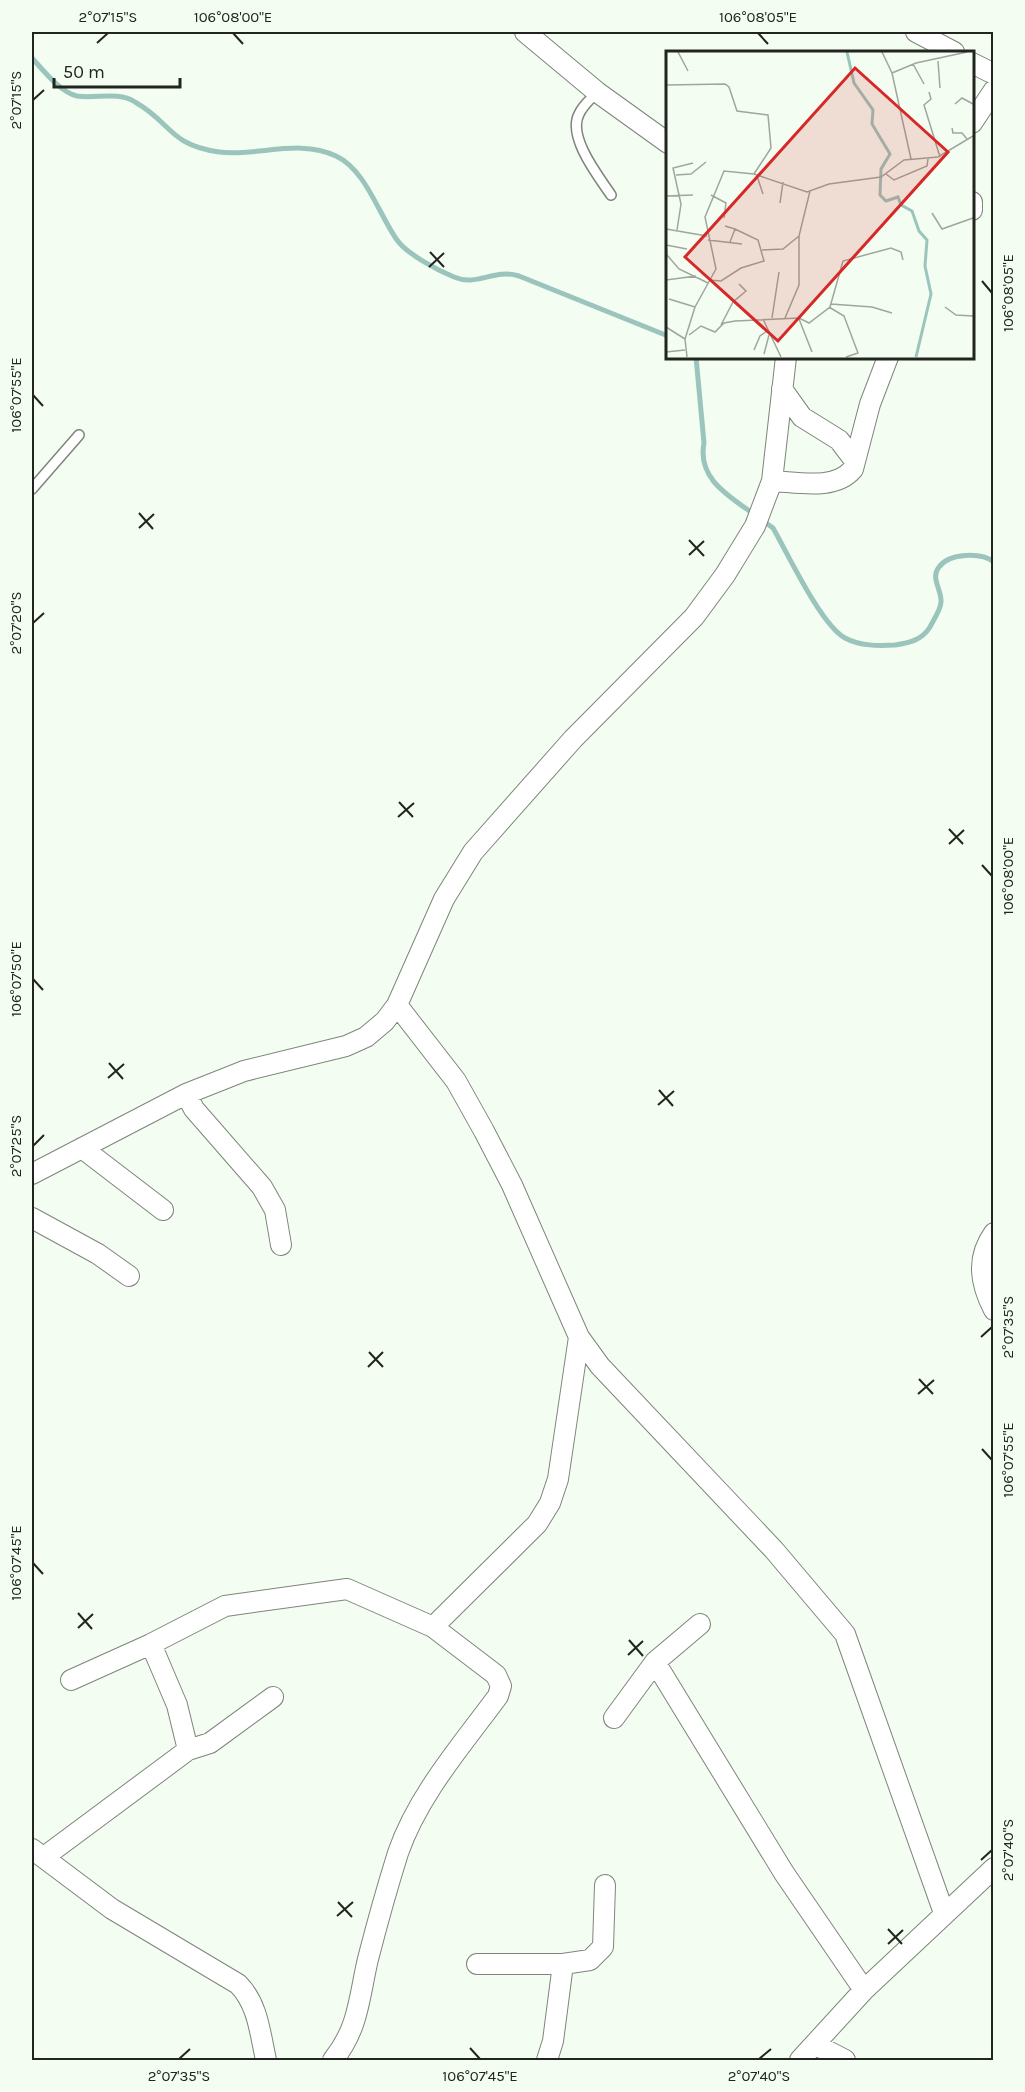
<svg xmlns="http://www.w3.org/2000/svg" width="1025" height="2092" viewBox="0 0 1025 2092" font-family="Karla,sans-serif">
	<rect width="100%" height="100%" fill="#f4fdf1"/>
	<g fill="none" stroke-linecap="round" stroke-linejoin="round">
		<!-- stream -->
		<path stroke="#9bc5bc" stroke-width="5" d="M32 58C43 70 60 92 77 96 96 99 118 91 135 102 172 123 169 145 219 152 257 157 299 138 336 156 366 170 379 215 397 240 407 254 437 270 454 277 477 287 494 268 519 276L668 336
			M696 357 704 443C697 479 729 496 755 515
			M762 520 773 528C788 554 821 625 845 638 860 646 878 646 895 645 909 643 922 640 930 627 933 621 941 609 941 602 942 590 930 578 939 567 949 553 981 552 994 562"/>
		<!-- lane casing -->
		<g stroke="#7e857b" stroke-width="12">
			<path id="lane" d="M597 92C591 99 583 105 579 114 567 137 599 177 611 195
				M32 489 79 435"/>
		</g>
		<!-- street casing -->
		<g stroke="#7e857b" stroke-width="22">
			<path id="street" d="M525 32 597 92 668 143
				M916 32 954 52
				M972 63 994 74
				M972 123 994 90
				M972 202V210
				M782 389 802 417 839 440 855 461
				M772 481C797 482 835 491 853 469L870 404 888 357
				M397 1005 456 1081 484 1131 512 1185 579 1337 600 1366 774 1550 845 1634 944 1913
				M186 1094 194 1109 262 1187 275 1210 281 1245
				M82 1148 163 1210
				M32 1174 186 1094 244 1071 346 1046 366 1037 385 1021 397 1005 444 899 473 852 573 739 694 617 725 575 755 526 772 481 786 357
				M32 1218 98 1254 129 1276
				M994 1233C976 1258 980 1283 994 1310
				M433 1627 537 1524 550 1503 558 1479 579 1337
				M151 1644 225 1606 347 1589 433 1627 496 1675 501 1686 498 1696C462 1745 418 1795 398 1853 387 1888 377 1924 368 1959 359 1997 359 2028 333 2060
				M655 1662 784 1873 864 1990
				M71 1680 151 1644 177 1705 188 1750
				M614 1718 655 1662 700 1624
				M32 1849 112 1909 238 1984C258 2004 260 2033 266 2060
				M44 1857 188 1750 210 1743 273 1697
				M477 1964H563L553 2041 547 2060
				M563 1964 590 1960 603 1947 605 1885
				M816 2045 845 2060
				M800 2060 864 1990 994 1868"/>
		</g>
		<!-- lane -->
		<use href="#lane" stroke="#fff" stroke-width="9"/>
		<!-- street -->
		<use href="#street" stroke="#fff" stroke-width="20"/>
	</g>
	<!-- ticks -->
	<path fill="none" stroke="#21241f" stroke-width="2" d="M233 33 243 44M758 33 768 44M97 43 108 33M33 100 44 90M430 252 444 267M429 267 444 253M982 281 992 293M33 395 43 406M139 513 153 529M139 528 154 514M689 540 704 556M689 555 704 541M33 623 44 613M399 802 413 817M398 817 414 803M949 829 963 844M949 844 964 830M982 865 992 876M33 979 43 990M109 1063 123 1079M108 1078 124 1064M659 1090 673 1106M658 1105 674 1091M33 1146 44 1135M981 1337 992 1327M369 1352 383 1367M368 1367 383 1352M919 1379 933 1394M918 1394 934 1380M982 1449 992 1460M33 1563 43 1574M78 1613 92 1629M78 1628 93 1614M629 1640 643 1656M628 1655 643 1641M981 1860 992 1850M338 1902 352 1917M337 1916 353 1902M888 1929 902 1944M888 1944 903 1930M470 2048 480 2059M179 2059 190 2049M759 2059 771 2049"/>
	<!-- overview -->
	<g transform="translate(666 51)">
		<rect width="308" height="308" fill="#f4fdf1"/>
		<path fill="none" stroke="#9bc5bc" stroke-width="3" d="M181 1 188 32 207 59 206 73 224 103 215 118 214 144 220 150 232 146 235 154 246 160 253 180 261 189 259 215 265 243 250 306"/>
		<path fill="none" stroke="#a0a69d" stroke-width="1.5" d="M12 1 22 20M216 1 226 22 245 108M272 10 274 37M247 13 258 33M226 22 250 12 301 1M0 34 59 33 63 36 71 60 102 64 105 97 88 123M263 41 265 48 258 54 274 106M289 53 296 47 307 53M286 77 287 82H296L301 88M220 123 228 129 261 115 262 108M10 124 25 123 40 111M91 125 97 143M45 144 60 152 58 167M0 145 27 144M114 152 117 131M266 162 276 178 307 167M59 175 69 178 64 191M0 178 41 185M11 179 15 153 7 117 27 112M42 189 76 193M0 194 1 204 13 218 42 232M0 194 21 198M96 199 117 198 133 185M0 229 30 225M43 229 55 230 75 217 98 210 92 189 69 178M3 248 29 256M165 253 206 256 226 262M163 256 178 265 192 302 180 306M279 256 290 264 307 265M106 267 113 221M119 267 133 234V185L144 140M97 268 115 306M133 268 146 301M55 274 67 251 80 240 73 233M0 276 19 288M23 284 35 275 49 281 58 272 69 270 133 267 143 272 164 256 177 210 225 197 235 201 237 209M88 299 94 285 101 280M0 301 19 299M98 303 103 284M21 306 19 288 29 256 50 218 39 166 58 120 88 123 141 141 163 133 215 126 238 109 272 106 307 85"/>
		<path fill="#d62828" fill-opacity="0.15" stroke="#d62828" stroke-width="3" d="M189 17 282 101 112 290 19 206Z"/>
		<rect width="308" height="308" fill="none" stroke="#21241f" stroke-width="3"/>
	</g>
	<!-- border -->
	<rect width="1025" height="2092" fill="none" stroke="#f4fdf1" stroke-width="66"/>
	<!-- scale -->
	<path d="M54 78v9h126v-9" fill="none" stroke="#21241f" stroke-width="3"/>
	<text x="63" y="78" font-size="18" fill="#21241f" stroke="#f4fdf1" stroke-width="4.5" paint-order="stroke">50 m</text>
	<rect x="33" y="33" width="959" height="2026" fill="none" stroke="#21241f" stroke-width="2"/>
	<g font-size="15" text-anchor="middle" fill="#21241f">
		<text x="108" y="22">2°07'15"S</text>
		<text x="233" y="22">106°08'00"E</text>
		<text x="758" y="22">106°08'05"E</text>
		<text transform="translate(16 100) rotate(-90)" y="5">2°07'15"S</text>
		<text transform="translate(1008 293) rotate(-90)" y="5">106°08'05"E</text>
		<text transform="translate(16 395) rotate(-90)" y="5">106°07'55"E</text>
		<text transform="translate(16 623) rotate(-90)" y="5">2°07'20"S</text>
		<text transform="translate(1008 876) rotate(-90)" y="5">106°08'00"E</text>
		<text transform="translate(16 979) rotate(-90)" y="5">106°07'50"E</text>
		<text transform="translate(16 1146) rotate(-90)" y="5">2°07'25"S</text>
		<text transform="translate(1008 1327) rotate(-90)" y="5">2°07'35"S</text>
		<text transform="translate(1008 1460) rotate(-90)" y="5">106°07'55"E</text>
		<text transform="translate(16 1563) rotate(-90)" y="5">106°07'45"E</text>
		<text transform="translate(1008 1850) rotate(-90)" y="5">2°07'40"S</text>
		<text x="179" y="2081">2°07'35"S</text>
		<text x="480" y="2081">106°07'45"E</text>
		<text x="759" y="2081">2°07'40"S</text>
	</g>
</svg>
